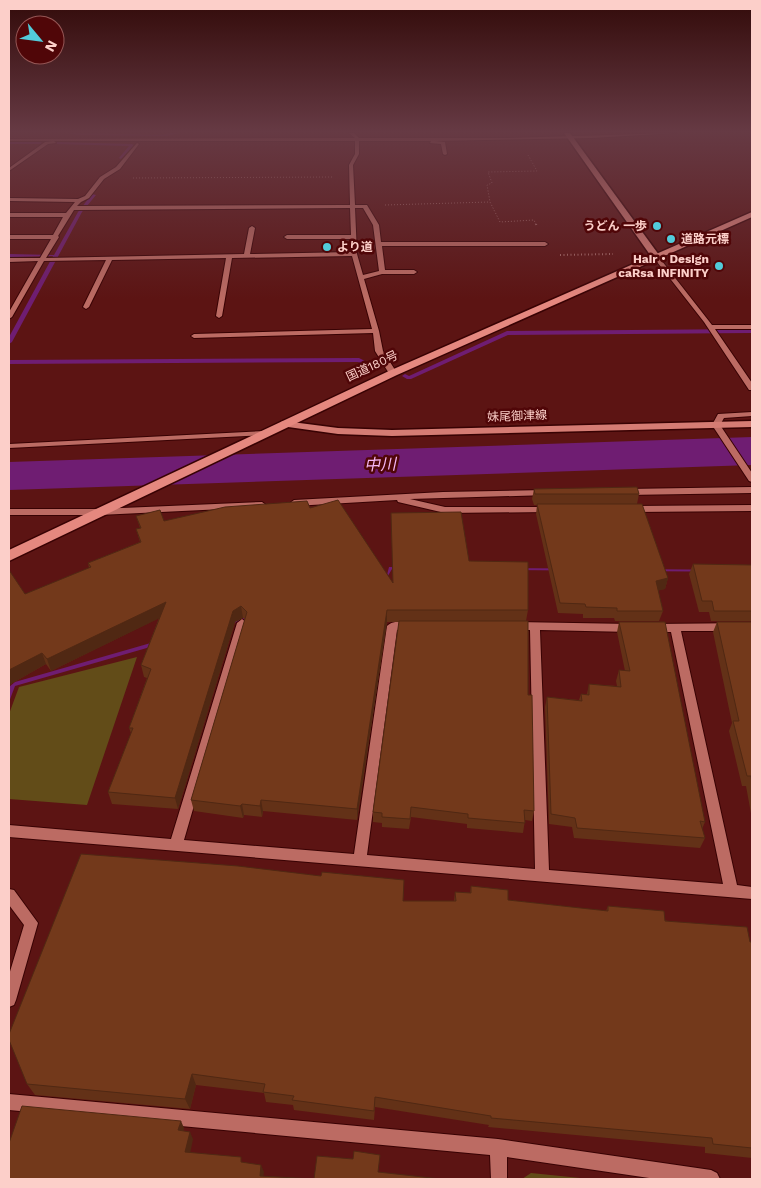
<svg xmlns="http://www.w3.org/2000/svg" width="761" height="1188" viewBox="0 0 761 1188" font-family="'Work Sans','Noto Sans JP',sans-serif">
	<rect width="100%" height="100%" fill="#5c1413"/>
	<!-- green -->
	<path fill="#624c18" d="M137 657 87 805 9 799V714L19 687Z
		M531 1173 590 1179H522Z"/>
	<!-- water -->
	<path fill="#6f1d72" d="M68 133 163 135 169 133H323H179L167 136 79 135Z
		M389 567 752 570V572L392 569 386 579 15 686 9 702V687L15 682 387 575Z"/>
	<g fill="none" stroke-linecap="round" stroke-linejoin="round">
		<!-- stream -->
		<path fill="#6f1d72" fill-rule="evenodd" d="M9 142H40L42 143 40 144H9Z
			M57 142 132 144 134 145 121 159 119 158 129 146 56 144Z
			M92 194 96 195 82 212 12 342 9 344V337L53 256 9 257V254L54 255 78 212Z
			M752 329V333L508 335 411 379H407L402 376 405 374 409 376 507 331Z
			M359 358 381 369 376 370 358 362 9 364V360Z"/>
		<!-- river -->
		<path fill="#6f1d72" fill-rule="evenodd" d="M752 437V465L9 490V462Z"/>
		<!-- street casing -->
		<g stroke="#380203" stroke-width="2">
			<path id="street" d="M349 133H354L359 138H508L676 133 591 138 434 141 445 142 447 154 445 155 443 154 441 144 430 143 431 141H359V154L353 165 355 205H367L379 225 381 242H545L548 244 545 246H382L385 270H414L417 272 414 274H382L364 279 379 331 383 351 397 373 396 375H390L375 351 373 333 194 338 191 336 194 334 372 329 352 256 232 258 222 316 219 318 216 316 226 258 112 260 89 307 86 309 83 307 106 260 44 261 12 317 9 319V312L38 261 9 262V258H40L51 239H9V235H53L63 217H9V213H66L75 202 9 201V198L78 199 85 196 100 177 116 167 137 143 139 144 120 169 104 179 89 198 81 202 77 206 350 205 349 165 355 154V141H54L56 143 48 144 9 171V168L45 142 54 141H9V139L355 138ZM350 208 351 235H287L284 237 287 239H351V252L250 254 255 228 252 226 249 228 244 254 46 258 59 237 58 236 74 210ZM355 208H363L373 225 379 271 363 275 357 254Z
				M654 256H658L712 325H752V329H715L752 383V390H749L704 322 654 258Z
				M752 412V416L724 418 720 425 752 473V482L749 481 712 425 718 414Z
				M264 431 268 433 267 435 9 448V444Z
				M752 487V493L626 495 622 492 626 489Z
				M546 490 550 493 549 495 410 499 445 507H551L552 509 551 511 548 512 445 513 398 502 397 500 294 506 290 503 294 500 443 492Z
				M262 502 266 505 265 507 99 515H9V509H99Z
				M752 505V511L633 512 629 509 633 506Z
				M242 619 247 623 184 840 354 854 387 626C392 620 407 621 415 623L416 626 415 629 397 630 367 855 535 869 530 630H516L511 626 516 622 631 624 636 628 631 632 540 630 549 870 723 884 671 632H653L648 628 653 624 752 623V631H681L737 885 752 887V899L9 837V825L171 839 237 623Z
				M9 889 14 890 38 923 16 1000 14 1005 9 1007V975L24 925 9 905Z
				M9 1094 498 1139 711 1170 717 1173 720 1179H656L507 1157V1179H491L490 1155 9 1110Z"/>
		</g>
		<!-- primary casing -->
		<g stroke="#380203" stroke-width="3">
			<path id="primary" d="M564 133H570L659 255V259H653Z
				M284 421 338 428 392 430 752 421V427L392 436 338 434 281 426V422Z"/>
		</g>
		<!-- highway casing -->
		<g stroke="#380203" stroke-width="3">
			<path id="highway" d="M752 212V217L397 375 9 561V550L389 371Z"/>
		</g>
		<!-- path-far1 -->
		<path stroke="#a66a67" stroke-width="1" stroke-dasharray="1 2" stroke-linecap="butt" d="M528 155 537 171 488 172 492 183 487 185 490 202 500 222 534 220 536 225
			M133 178 334 177
			M385 205 490 202"/>
		<!-- path -->
		<path stroke="#a66a67" stroke-width="2" stroke-dasharray="1 2.5" stroke-linecap="butt" d="M536 224 537 227
			M560 255 613 254"/>
		<!-- street -->
		<use href="#street" fill="#bc6b63" fill-rule="evenodd"/>
		<!-- primary -->
		<use href="#primary" fill="#d57c74" fill-rule="evenodd"/>
		<!-- highway -->
		<use href="#highway" fill="#e5887f" fill-rule="evenodd"/>
	</g>
	<!-- wall -->
	<path fill="#633117" d="M534 489 639 494 637 504 668 578 665 589 658 590 663 611 659 621H615L614 618H583V614L558 613 536 514 537 505H534L532 499Z
		M310 508 393 582 391 513 469 561 528 610 526 621 528 695 534 811 532 821 525 820 523 833 467 828V824L411 817 409 829 382 827V823L373 822V812L399 622H387L357 820 263 811 262 817 244 815 243 818 194 811 191 800 245 619 243 618 235 622 178 809 112 804 108 792 131 733 129 728 147 678 144 677 141 665 159 618 51 671 46 664 9 685 25 594 89 568 88 563 140 542 136 529 140 528 136 516 164 521Z
		M693 564 752 565V621H711L709 612H699L689 574Z
		M619 622 705 822 702 829 705 838 700 848 574 838 572 827 549 824 545 707 547 697 579 700 581 694H587L589 684 617 686 616 681 619 670 625 671 617 632Z
		M717 622H752V819L746 786H742L729 731 732 723 713 632Z
		M471 886 508 900 606 911 608 906 752 942V1158L705 1153V1147L488 1127 489 1125 375 1107 374 1120 294 1110 293 1105 266 1102 264 1093 196 1085 190 1109 35 1095 27 1084 403 901H454L455 892 470 893Z"/>
	<!-- shaded-wall -->
	<path fill="#502813" d="M668 578 665 589 653 592 656 581Z
		M166 602 168 614 51 671 47 659Z
		M241 606 243 618 235 622 178 809 175 798 233 611Z
		M387 610V622L357 820V809Z
		M42 653 46 664 9 685V670Z
		M261 800 263 811 262 817 260 806Z
		M242 804 244 815 243 818 240 806Z
		M192 1074 196 1085 190 1109 185 1099Z
		M181 1121 184 1128 182 1138 178 1130Z
		M190 1132 193 1139 189 1159 185 1152Z
		M261 1165 264 1172 263 1179 260 1176Z"/>
	<!-- building -->
	<path fill="#73391b" stroke="#502813" d="M637 487 639 494H535L534 489Z
		M338 500 393 583 391 513 461 512 469 561 528 562V610H387L357 809 261 800 260 806 242 804 240 806 191 800 247 612 241 606 233 611 175 798 108 792 133 728H129L151 669 141 665 166 602 47 659 42 653 9 670V570L25 594 91 567 88 563 141 542 136 529 141 528 136 516 160 510 164 521 225 507 307 501 310 508Z
		M537 504H642L668 578 656 581 663 611H617V608L586 607 585 604 560 603Z
		M693 564 752 565V611H714L712 601H702Z
		M399 621H528V695H532L534 811 524 810 525 823 468 818V814L411 807 410 819 382 817V813L373 812Z
		M619 622H665L705 822 700 821 705 838 577 828 575 818 551 814 547 697 582 701 581 694 589 695V684L621 687 619 670 630 671Z
		M717 622H752V783L751 776H747L733 721H739Z
		M81 854 238 866 321 876 322 872 404 880 403 901H456L455 892 471 893V886L508 890V900L608 911V906L664 911 665 921 747 927 750 942H752V1148L713 1144 712 1138 491 1118V1116L375 1097 374 1111 292 1100 294 1096 263 1092 265 1084 192 1074 185 1099 27 1084 9 1040V1034Z
		M22 1106 181 1121 178 1130 190 1132 185 1152 241 1157V1162L261 1165 260 1176 314 1179 317 1156 353 1159 354 1151 380 1155 378 1172 441 1179H9V1143Z"/>
	<!-- sky -->
	<linearGradient id="sky" x2="0" y2="1"><stop stop-color="#330b0a"/><stop offset="0.44" stop-color="#663a44"/><stop offset="1" stop-color="#663a44" stop-opacity="0"/></linearGradient>
	<rect width="761" height="299" fill="url(#sky)"/>
	<!-- markers -->
	<g fill="#52cbda" stroke="#500608" stroke-width="2">
		<circle cx="657" cy="226" r="5"/>
		<circle cx="671" cy="239" r="5"/>
		<circle cx="327" cy="247" r="5"/>
		<circle cx="719" cy="266" r="5"/>
	</g>
	<g text-anchor="middle" stroke-width="5" stroke-linejoin="round" paint-order="stroke">
		<!-- far-poi labels -->
		<g font-size="12" font-weight="bold" fill="#fccfc9" stroke="#500608" text-anchor="end">
			<text x="647" y="230">うどん 一歩</text>
			<text x="681" y="243" text-anchor="start">道路元標</text>
			<text x="337" y="251" text-anchor="start">より道</text>
			<text x="709" y="263">Hair・Design<tspan x="709" dy="14">caRsa INFINITY</tspan></text>
		</g>
		<!-- far-street labels -->
		<g font-size="12" fill="#fccfc9" stroke="#500608">
			<text transform="translate(372 366) rotate(-25)" y="4">国道180号</text>
			<text transform="translate(517 416) rotate(-2)" y="4">妹尾御津線</text>
		</g>
		<!-- water labels -->
		<g font-size="16" font-style="italic" fill="#f4b5f4" stroke="#500608">
			<text transform="translate(380 464) rotate(-2)" y="6">中川</text>
		</g>
	</g>
	<!-- border -->
	<rect width="761" height="1188" fill="none" stroke="#fccfc9" stroke-width="20"/>
	<!-- north arrow -->
	<g transform="translate(40 40) rotate(119)"><circle r="24" fill="#500608" stroke="#955655"/>
	<path d="M0-4L9 19L0 12L-9 19Z" fill="#52cbda"/>
	<text y="-8" font-size="14" font-weight="bold" text-anchor="middle" fill="#fccfc9">N</text>
	</g>
</svg>
